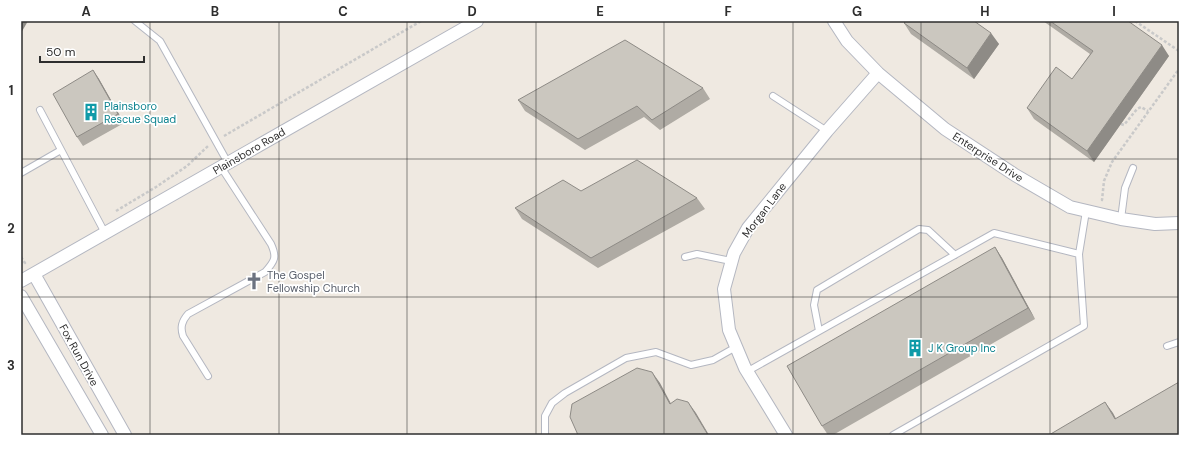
<svg xmlns="http://www.w3.org/2000/svg" width="1200" height="456" viewBox="0 0 1200 456" font-family="'DM Sans',sans-serif">
	<rect width="100%" height="100%" fill="#efe9e1"/>
	<g fill="none" stroke-linecap="round" stroke-linejoin="round">
		<!-- lane casing -->
		<g stroke="#b4b7c1" stroke-width="8">
			<path id="lane" d="M135 21 160 41 228 163
				M773 96 827 131
				M40 110 105 233
				M21 173 61 150
				M1121 219 1125 188 1133 168
				M1079 254 1086 211
				M685 257 697 254 731 261
				M819 331 814 305 817 290 919 229 928 230 955 255
				M1167 346 1179 342
				M748 371 994 233 1079 254 1084 326 893 435
				M208 376 183 336C180 327 182 321 188 314L265 272C275 261 277 257 271 244L221 167
				M545 435V416L552 403 565 393 626 358 656 352 691 365 713 360 736 347"/>
		</g>
		<!-- street casing -->
		<g stroke="#b4b7c1" stroke-width="14">
			<path id="street" d="M834 21 847 41 878 73 945 129 1015 175 1070 207 1121 219 1155 224 1179 223
				M34 274 125 435
				M21 281 477 21
				M21 296 102 435
				M786 435 745 368 729 330 724 289 734 253 748 228 827 131 878 73"/>
		</g>
		<!-- path -->
		<path stroke="#c9c9c9" stroke-width="2.5" stroke-dasharray="3 2" stroke-linecap="butt" d="M1135 21 1179 51
			M1121 124 1124 125 1137 109 1141 107 1148 111
			M224 136 421 21
			M1103 200H1102L1104 181 1112 162 1179 69
			M116 211 156 187 187 166 208 146
			M21 257 25 263 23 264"/>
		<!-- lane -->
		<use href="#lane" stroke="#fff" stroke-width="6"/>
		<!-- street -->
		<use href="#street" stroke="#fff" stroke-width="12"/>
	</g>
	<!-- wall -->
	<path fill="#afaba4" d="M906 21H978L976 23 999 44 974 79 911 34 904 23Z
		M1043 21H1128L1169 56 1094 162 1034 119 1027 108 1072 79 1090 54Z
		M93 70 99 79 124 123 83 146 77 137Z
		M703 88 710 99 660 130 644 117 585 150 525 111 518 100Z
		M581 191 697 198 705 209 598 268 522 219 515 208Z
		M995 247 1002 258 1035 319 833 435H828L822 426Z"/>
	<!-- shaded-wall -->
	<path fill="#8e8b86" d="M21 21H28L21 33Z
		M991 33 999 44 974 79 967 68Z
		M1162 45 1169 56 1094 162 1087 151Z
		M93 70 99 79 124 123 118 114Z
		M995 247 1002 258 1035 319 1028 308Z
		M652 372 660 383 677 415 670 404Z
		M688 402 696 413 709 435H708Z
		M1105 402 1113 413 1122 430 1115 419Z"/>
	<!-- building -->
	<path fill="#cbc7bf" stroke="#8e8b86" d="M906 21H974L991 33 967 68 904 23Z
		M1050 21H1128L1162 45 1087 151 1027 108 1056 67 1072 79 1093 51Z
		M625 40 703 88 652 120 637 106 578 139 518 100Z
		M93 70 118 114 77 137 53 94Z
		M637 160 697 198 591 258 515 208 563 180 581 191Z
		M995 247 1028 308 822 426 787 366Z
		M637 368 652 372 670 404 677 399 688 402 708 435H578L570 417 572 404Z
		M1179 382V435H1049L1105 402 1115 419Z"/>
	<!-- grid -->
	<path fill="none" stroke="#2e2e2e" stroke-width="1" stroke-opacity="0.55" d="M150 21V435M279 21V435M407 21V435M536 21V435M664 21V435M793 21V435M921 21V435M1050 21V435M21 159H1179M21 297H1179"/>
	<!-- icons -->
	<defs>
		<g id="building-bare" transform="scale(1.38)"><path d="M-4-6H4V6H1V3H-1V6H-4ZM-2.5-4.3h1.7v1.8h-1.7ZM.8-4.3h1.7v1.8H.8ZM-2.5-1h1.7V.8h-1.7ZM.8-1h1.7V.8H.8Z" fill="#0f9aa8" stroke="#fff" stroke-width="2.5" paint-order="stroke"/></g>
		<g id="church-bare" transform="scale(1.38)"><path d="M-1.2-6h2.4v3.5h3.3v2.4h-3.3V6h-2.4V-.1h-3.3v-2.4h3.3Z" fill="#6b7280" stroke="#fff" stroke-width="2.5" paint-order="stroke"/></g>
	</defs>
	<g fill-rule="evenodd">
		<use href="#building-bare" x="91" y="112"/>
		<use href="#church-bare" x="254" y="281"/>
		<use href="#building-bare" x="915" y="348"/>
	</g>
	<g text-anchor="middle" stroke-width="3.5" stroke-linejoin="round" paint-order="stroke">
		<!-- culture labels -->
		<g font-size="11" fill="#0d838f" stroke="#fff" text-anchor="start">
			<text x="104" y="110">Plainsboro<tspan x="104" dy="13">Rescue Squad</tspan></text>
			<text x="928" y="352">J K Group Inc</text>
		</g>
		<!-- street labels -->
		<g font-size="11" fill="#2e2e2e" stroke="#fff">
			<text transform="translate(249 151) rotate(-30)" y="4">Plainsboro Road</text>
			<text transform="translate(988 157) rotate(33)" y="4">Enterprise Drive</text>
			<text transform="translate(764 210) rotate(-53)" y="4">Morgan Lane</text>
			<text transform="translate(79 355) rotate(61)" y="4">Fox Run Drive</text>
		</g>
		<!-- worship labels -->
		<g font-size="11" fill="#5b616d" stroke="#fff" text-anchor="start">
			<text x="267" y="279">The Gospel<tspan x="267" dy="13">Fellowship Church</tspan></text>
		</g>
	</g>
	<!-- border -->
	<rect width="1200" height="456" fill="none" stroke="#ffffff" stroke-width="44"/>
	<!-- scale -->
	<path d="M40 56v6h104v-6" fill="none" stroke="#2e2e2e" stroke-width="2"/>
	<text x="46" y="56" font-size="12" fill="#2e2e2e" stroke="#ffffff" stroke-width="3" paint-order="stroke">50 m</text>
	<rect x="22" y="22" width="1156" height="412" fill="none" stroke="#2e2e2e" stroke-width="1.5"/>
	<g font-size="13" text-anchor="middle" font-weight="bold" fill="#2e2e2e">
		<text x="86" y="16">A</text>
		<text x="215" y="16">B</text>
		<text x="343" y="16">C</text>
		<text x="472" y="16">D</text>
		<text x="600" y="16">E</text>
		<text x="728" y="16">F</text>
		<text x="857" y="16">G</text>
		<text x="985" y="16">H</text>
		<text x="1114" y="16">I</text>
		<text x="11" y="95">1</text>
		<text x="11" y="233">2</text>
		<text x="11" y="370">3</text>
	</g>
</svg>
